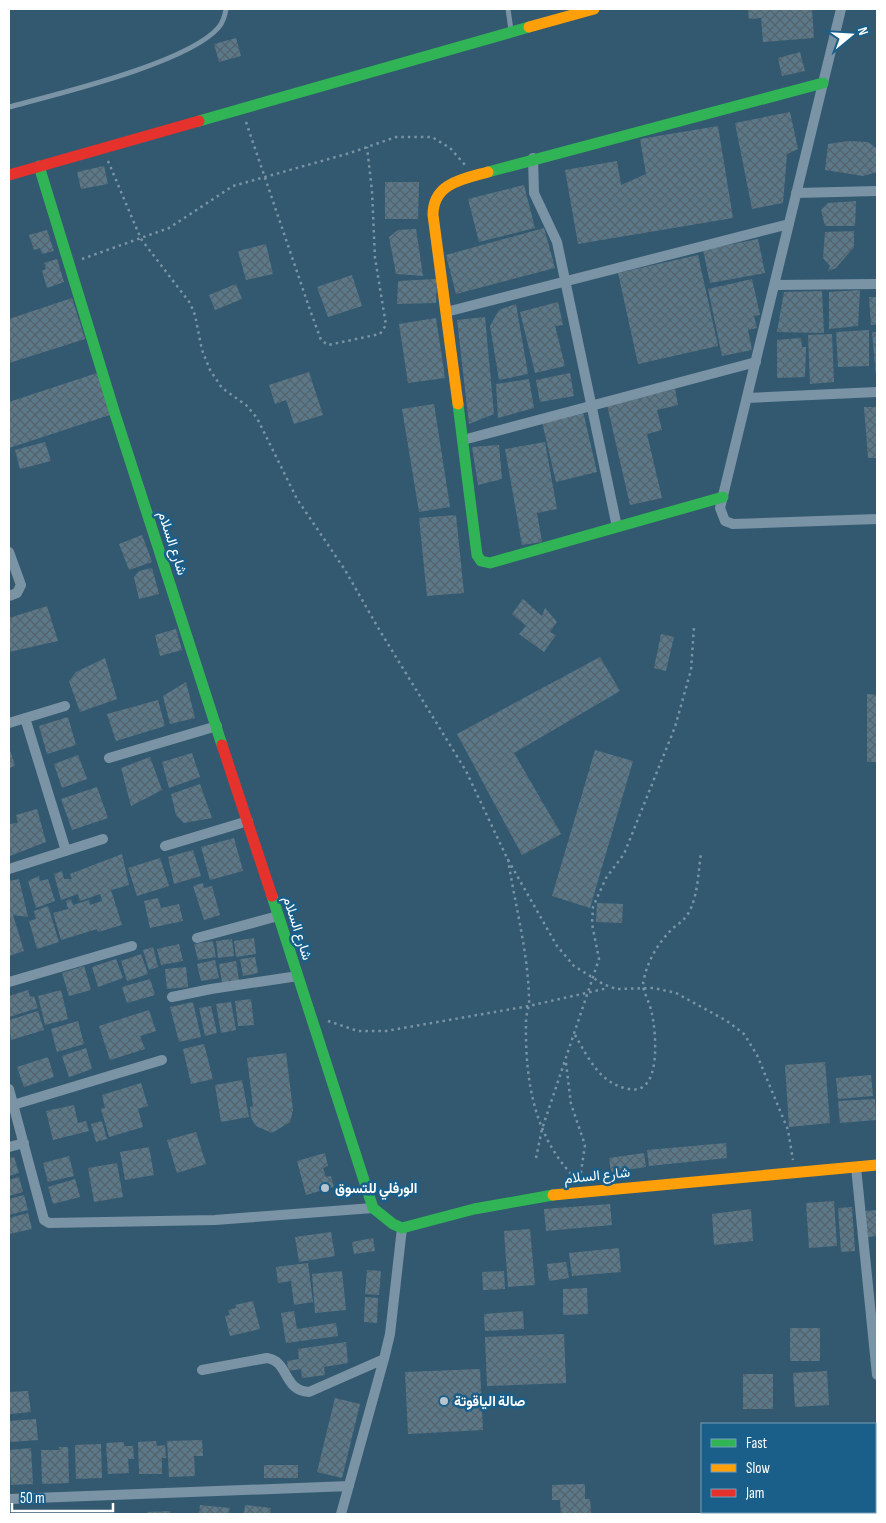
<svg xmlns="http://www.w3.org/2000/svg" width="886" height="1523" viewBox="0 0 886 1523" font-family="'Sofia Sans Condensed',Vazirmatn,sans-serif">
	<defs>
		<pattern id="building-cross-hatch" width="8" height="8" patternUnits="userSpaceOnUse" patternTransform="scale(1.25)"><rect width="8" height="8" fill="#5c798a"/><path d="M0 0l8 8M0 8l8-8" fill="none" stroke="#54626b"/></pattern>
	</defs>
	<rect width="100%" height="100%" fill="#335970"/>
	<!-- building -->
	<path fill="url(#building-cross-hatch)" d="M748 9H812L814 38 763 42 761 18 749 19Z
		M236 38 241 56 219 62 214 44Z
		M800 52 805 71 782 76 778 58Z
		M790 112 798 149 787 154 783 203 752 209 735 123Z
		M718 126 733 218 578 244 565 170 617 161 621 185 646 174 640 139Z
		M849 141 868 142 877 149V172L863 176 825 170 828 144Z
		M104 166 108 184 81 189 77 172Z
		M385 182H419L418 219H385Z
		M524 185 535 228 479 242 468 199Z
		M856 201 855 226H825L821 210 828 203Z
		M544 228 555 268 456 294 446 255Z
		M416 229 423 276 396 274 389 237 398 230Z
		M47 230 54 251 42 254 40 248 34 250 29 235Z
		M854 231V247L836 268 828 271 830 266 823 258 825 232Z
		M758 239 765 273 710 283 703 250Z
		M266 244 273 274 246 280 238 251Z
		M698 255 718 346 638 364 618 273Z
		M57 259 64 282 47 288 42 271 46 269 44 263Z
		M352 275 362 306 328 317 317 287Z
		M437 279 436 303 397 304 398 281Z
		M752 279 760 315 754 316 757 328 748 330 752 350 722 356 708 289Z
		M236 284 242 299 215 310 209 295Z
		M860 290 858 326 829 329V292Z
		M822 291 824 333 777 332 784 292Z
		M869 297H877V325H871Z
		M72 298 85 339 9 363V319Z
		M558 302 563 325 555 326 565 366 535 373 520 312Z
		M516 304 528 374 499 380 490 326 499 310Z
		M485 317 494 414 469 424 457 320Z
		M436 318 445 378 408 383 399 324Z
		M869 330V366L838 367 836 332Z
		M872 332H877V377H876Z
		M832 334 834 382 810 384 808 335Z
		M801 338 802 347H806L805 377 777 378V340Z
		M309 372 323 415 294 424 286 400 275 404 269 385Z
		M97 373 110 415 9 448V402Z
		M570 373 574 396 540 402 536 380Z
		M529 379 534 408 498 418 496 384Z
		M675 389 678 405 657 410 662 430 647 434 662 498 630 505 607 405Z
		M434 404 450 507 419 512 402 409Z
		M864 407H877V458H868Z
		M583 411 597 472 556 482 542 422Z
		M45 442 51 461 20 469 15 450Z
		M545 442 557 509 537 513 542 542 522 545 505 449Z
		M499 445 502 479 478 485 472 447Z
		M456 515 464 593 427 596 419 518Z
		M142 535 152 562 129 570 119 544Z
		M152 568 159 594 139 599 134 577 139 571Z
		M523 599 542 616 545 608 557 622 550 632 556 635 544 652 519 634 526 626 512 614Z
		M47 606 58 641 9 652V618Z
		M176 629 182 650 160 656 155 635Z
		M661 634 674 637 666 671 654 668Z
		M600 657 620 691 514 753 561 834 522 855 457 734Z
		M105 658 117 699 80 712 69 681 76 672Z
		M186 682 195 718 170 724 163 696Z
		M867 694 877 695V762H867Z
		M158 700 165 726 116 741 107 714Z
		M68 717 76 745 47 754 39 726Z
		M9 747 15 766 9 768Z
		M595 750 633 761 590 908 552 896Z
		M192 753 200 777 169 788 162 762Z
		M78 755 87 779 62 788 54 764Z
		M150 757 162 790 131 806 121 768Z
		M200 784 212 818 184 823 176 815 171 794Z
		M97 787 108 818 72 830 61 799Z
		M37 809 46 842 10 856 9 824 18 823 16 815Z
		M234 838 243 871 210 880 201 847Z
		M193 850 201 876 174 884 168 857Z
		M122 854 129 885 111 890 122 925 98 932 97 929 61 940 53 913 68 909 66 901 71 899 73 905 89 900 90 905 102 901 100 894 80 901 78 894 61 900 54 874 62 871 64 879H72L70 874Z
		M160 858 169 886 137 896 128 868Z
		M39 876 40 881 48 879 55 901 36 908 28 881Z
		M19 879 28 917 13 915 24 951 9 956V881Z
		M203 883 204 888 212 886 220 915 204 920 193 886Z
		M158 898 161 908 179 904 183 921 150 928 144 901Z
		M597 903 623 904 622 923 596 922Z
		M48 906 59 942 37 949 29 921 36 919 34 911Z
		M254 938 256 954 236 957 234 941Z
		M232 939 234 956 218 958 216 941Z
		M213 941 216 957 198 960 194 944Z
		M179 944 183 961 161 965 157 949Z
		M153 947 158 967 149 970 143 950Z
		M141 954 148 974 127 981 121 961Z
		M255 957 258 973 243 976 240 959Z
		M116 959 123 978 98 987 92 967Z
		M215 960 219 978 201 981 197 964Z
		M236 961 239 980 222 983 219 964Z
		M84 966 91 990 69 996 62 973Z
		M186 967 188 987 167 989 165 969Z
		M150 979 155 995 127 1003 122 987Z
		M28 990 30 997 34 996 38 1008 9 1017V996Z
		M61 990 68 1019 45 1025 38 996Z
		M251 999 254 1025 238 1026 235 1001Z
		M193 1002 201 1037 179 1042 170 1007Z
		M231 1002 236 1030 221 1033 216 1004Z
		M211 1006 217 1033 205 1036 199 1008Z
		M149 1010 156 1031 140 1036 145 1049 110 1060 99 1026Z
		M38 1011 44 1030 11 1040 9 1020Z
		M78 1021 84 1044 57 1052 51 1029Z
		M204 1044 213 1079 191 1084 183 1049Z
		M86 1048 92 1069 69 1077 62 1056Z
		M286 1053 293 1110 290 1122 272 1133 256 1126 251 1118 250 1107 253 1106 247 1058Z
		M48 1057 54 1077 24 1087 17 1067Z
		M825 1062 830 1123 789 1127 785 1065Z
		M871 1075 873 1096 838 1099 836 1078Z
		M242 1080 249 1117 221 1122 215 1085Z
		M141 1083 148 1106 138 1109 143 1127 109 1137 101 1109 105 1108 102 1095Z
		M875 1099 876 1120 840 1123 838 1101Z
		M74 1105 78 1123 86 1121 89 1131 53 1140 46 1111Z
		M102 1121 107 1139 96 1142 91 1124Z
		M196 1132 206 1164 177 1173 167 1140Z
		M726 1143 727 1158 649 1166 647 1150Z
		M149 1147 154 1175 125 1180 120 1152Z
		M325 1153 328 1166 323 1168 326 1177 331 1176 334 1187 306 1195 297 1161Z
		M644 1153 646 1167 611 1172 609 1158Z
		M69 1156 74 1176 48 1182 43 1163Z
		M14 1157 19 1173 9 1176V1158Z
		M117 1163 123 1197 94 1202 88 1168Z
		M19 1177 23 1192 9 1196V1180Z
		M75 1179 80 1197 53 1204 48 1187Z
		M24 1195 28 1210 9 1215V1199Z
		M834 1201 837 1246 809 1248 806 1203Z
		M610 1204 612 1225 546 1231 544 1209Z
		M852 1207 855 1251 841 1252 838 1208Z
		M751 1209 753 1241 714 1245 712 1214Z
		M877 1210V1236L868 1237 865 1211Z
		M28 1213 32 1229 9 1234V1218Z
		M530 1229 535 1285 508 1287 504 1231Z
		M331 1232 335 1256 299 1262 295 1237Z
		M373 1238 375 1251 354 1254 352 1242Z
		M619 1248 621 1272 572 1276 569 1253Z
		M566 1262 569 1278 549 1281 547 1264Z
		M308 1263 313 1302 294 1305 291 1281 278 1283 276 1267Z
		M367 1270 381 1271 379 1295 365 1294Z
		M342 1271 346 1310 315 1313 312 1274Z
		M504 1271 505 1289 483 1290 482 1272Z
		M587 1288 588 1314 563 1315V1289Z
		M365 1297 378 1298 377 1323 364 1322Z
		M253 1301 260 1329 230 1336 225 1316 230 1315 228 1310 236 1308 235 1305Z
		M294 1311 297 1329 336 1323 338 1336 286 1343 281 1313Z
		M523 1311 524 1329 485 1331 484 1314Z
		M790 1328H820V1361H790Z
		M564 1334 566 1383 487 1386 485 1337Z
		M346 1342 348 1363 324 1367 325 1375 302 1378 301 1369 288 1371 287 1361 299 1359 298 1349Z
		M480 1369 483 1430 408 1434 405 1372Z
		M827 1371 829 1405 795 1407 793 1373Z
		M743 1374H773V1409H743Z
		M28 1391 31 1412 10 1414 9 1392Z
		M335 1398 360 1404 342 1478 317 1472Z
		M36 1419 38 1440 10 1442 9 1421Z
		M202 1440 203 1456H194L195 1476 169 1477 167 1441Z
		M156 1441 157 1446 165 1445 166 1458H162V1474H139L138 1442Z
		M124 1442V1446H133L134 1459H128L129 1473 108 1474 106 1443Z
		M101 1444 102 1478 76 1479 75 1445Z
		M59 1447H68L69 1483 42 1484 41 1450H59Z
		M31 1448 33 1484 11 1485 9 1450Z
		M264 1465H298V1478H264Z
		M585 1484V1499H590L591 1514H561L560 1500H552V1485Z
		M200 1505 230 1508 229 1514H199Z
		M245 1505 271 1508 270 1514H244Z
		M170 1511V1514H147V1512Z
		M720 1512H745V1514H720Z
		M791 1512H815L816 1514H792Z
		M825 1512H854V1514H825Z"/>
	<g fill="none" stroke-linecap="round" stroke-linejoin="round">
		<!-- path -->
		<path stroke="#7a94a5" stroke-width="2.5" stroke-dasharray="2.5 4" stroke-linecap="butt" d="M246 122 310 310 321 340 328 345 380 334 386 325 375 258 372 191 367 147
			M108 161 141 239 190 303 195 315 202 350 210 370 222 388 246 405 257 418 297 499 345 570 380 631 466 771 507 858 557 946 574 966 603 984 616 989 654 988 676 993 727 1021 744 1034 757 1055 788 1130 793 1160
			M82 259 169 228 233 186 350 153 396 137H432L450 148 465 165
			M508 859C515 905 528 952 529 998 530 1006 526 1013 526 1021 525 1079 533 1136 576 1179
			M328 1021 358 1031H386L529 1006 608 988
			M575 1035C589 1059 600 1084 629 1089 662 1096 656 1033 652 1014 651 1006 643 991 643 985 643 981 645 975 646 971 651 955 661 940 672 929 676 925 681 923 684 919 698 904 698 873 701 853
			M566 1063 571 1104 585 1145 580 1179
			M536 1158 542 1129 599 959 592 924 593 907 606 878 624 854 675 727 691 670 694 627"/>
		<!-- lane -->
		<path stroke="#7a94a5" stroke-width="5" d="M508 9 511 30
			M9 107C57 94 189 63 219 27 223 22 225 15 226 9"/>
		<!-- street -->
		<path stroke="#7a94a5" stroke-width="10" d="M841 9 720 508 725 521 733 524 877 519
			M533 158 534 193 557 242 617 527
			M796 193 877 191
			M774 285 877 284
			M446 312 789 224
			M747 398 877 392
			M463 440 756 362
			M9 552 21 585 17 593 9 596
			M25 718 66 851
			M9 723 65 706
			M109 758 217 726
			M165 846 248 821
			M9 869 103 839
			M197 938 278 916
			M9 982 132 946
			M172 997 211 989 298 976
			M9 1089 44 1220 49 1223 215 1220 373 1208
			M13 1105 162 1060
			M9 1147 24 1143
			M856 1167 877 1375
			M202 1370 267 1358C289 1361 283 1391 309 1392L384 1359
			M9 1499 349 1486
			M341 1514 384 1359 390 1334 402 1228"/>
		<!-- fast -->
		<path stroke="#30b455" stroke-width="11" d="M199 121 529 27
			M39 166 115 414 222 745
			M488 172 823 83
			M458 404 477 555 481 561 490 563 723 497
			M272 896 373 1208 393 1224 402 1228 474 1209 553 1195"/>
		<!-- slow -->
		<path stroke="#ff9f0a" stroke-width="11" d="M529 27 594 9
			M458 404 433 215C433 183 463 179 488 172
			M553 1195 877 1165"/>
		<!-- jam -->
		<path stroke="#e5322d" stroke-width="11" d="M9 175 199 121
			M222 745 272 896"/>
	</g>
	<!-- markers -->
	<g fill="#b8c5cd" stroke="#195f8a" stroke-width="2">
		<circle cx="325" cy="1188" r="5"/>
		<circle cx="444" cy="1401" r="5"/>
	</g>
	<g text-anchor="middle" stroke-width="5" stroke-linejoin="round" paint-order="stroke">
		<!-- street labels -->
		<g font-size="14" fill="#fff" stroke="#195f8a">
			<text transform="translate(173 543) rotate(72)" y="5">شارع السلام</text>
			<text transform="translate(298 928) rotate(72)" y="5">شارع السلام</text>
			<text transform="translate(597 1175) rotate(-6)" y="5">شارع السلام</text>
		</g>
		<!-- poi labels -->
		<g font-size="14" font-weight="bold" fill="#fff" stroke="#195f8a" text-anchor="start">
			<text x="335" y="1193">الورفلي للتسوق</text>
			<text x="454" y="1406">صالة الياقوتة</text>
		</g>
	</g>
	<!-- border -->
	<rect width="886" height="1523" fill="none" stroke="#ffffff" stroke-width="20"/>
	<!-- legend -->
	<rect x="701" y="1423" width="175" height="90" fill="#195f8a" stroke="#759fb9"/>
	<rect x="711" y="1439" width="25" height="8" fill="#30b455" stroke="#759fb9"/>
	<text x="746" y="1448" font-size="15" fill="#ffffff">Fast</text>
	<rect x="711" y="1464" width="25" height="8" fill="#ff9f0a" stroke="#759fb9"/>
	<text x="746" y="1473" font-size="15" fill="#ffffff">Slow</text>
	<rect x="711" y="1489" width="25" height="8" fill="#e5322d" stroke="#759fb9"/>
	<text x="746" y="1498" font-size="15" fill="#ffffff">Jam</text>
	<!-- north arrow -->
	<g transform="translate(851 35) rotate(72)" stroke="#195f8a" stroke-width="4" paint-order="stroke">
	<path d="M0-4L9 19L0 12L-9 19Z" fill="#ffffff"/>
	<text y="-8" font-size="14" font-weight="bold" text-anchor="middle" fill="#ffffff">N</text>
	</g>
	<!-- scale -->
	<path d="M12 1503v8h101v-8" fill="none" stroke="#ffffff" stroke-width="2.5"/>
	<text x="20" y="1503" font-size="15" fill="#ffffff" stroke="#195f8a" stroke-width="4" paint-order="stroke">50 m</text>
</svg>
